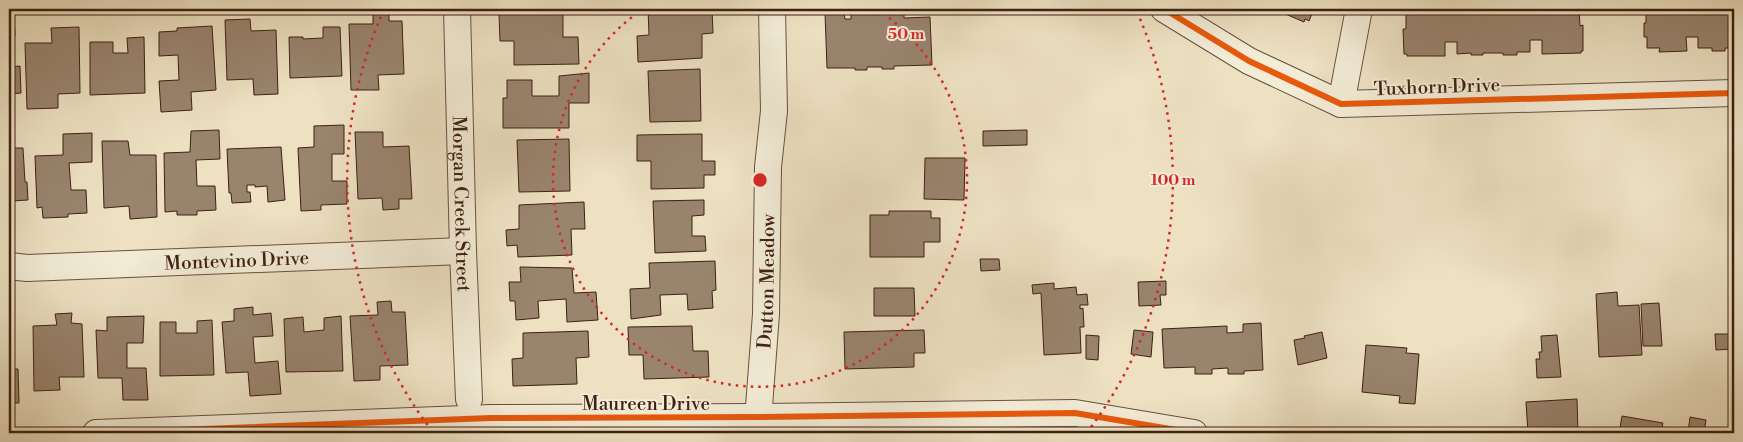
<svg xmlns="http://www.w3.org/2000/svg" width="1743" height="442" viewBox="0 0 1743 442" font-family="'Libre Bodoni',serif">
	<rect width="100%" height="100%" fill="#ede1c2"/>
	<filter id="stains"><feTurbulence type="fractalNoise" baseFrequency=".004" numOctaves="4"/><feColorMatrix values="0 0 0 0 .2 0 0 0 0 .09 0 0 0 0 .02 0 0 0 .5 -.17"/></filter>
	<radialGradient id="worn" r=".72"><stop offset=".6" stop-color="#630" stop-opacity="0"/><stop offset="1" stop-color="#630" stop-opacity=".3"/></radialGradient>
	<!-- building -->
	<path fill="#99846e" stroke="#3f2012" d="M648 9H712L713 33 702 34V58L638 62 637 36 649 35Z
		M1274 9H1314L1309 21 1305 19 1304 22Z
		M1406 9H1442V14H1456V9H1530V13L1544 12 1543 9H1579L1580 26 1583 25V51H1581V53L1542 54V40H1530V52H1517V55H1503V53H1483V55H1471V53L1457 54V42H1445V56H1407V54H1404L1403 29H1406Z
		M1646 9H1734V48H1725V51H1712V48H1698V37H1686L1687 51 1659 52 1660 48H1647V37H1644V23H1646Z
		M389 11V21H402L404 74 378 75 379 90H351L349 24H373V12Z
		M880 11H899V13H904V18L930 17 932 65 894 66V69H882V67H867V70H855V68H827L825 13H844L845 19H851V14L880 13Z
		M563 12V37H578L579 64 514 65V41H500L499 14Z
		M9 15H14L15 36 9 37Z
		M250 19 251 31 276 30 278 94 254 95 253 79 227 80 225 20Z
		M212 26 216 90 191 92 192 110 161 112 159 81 179 80 178 55 159 56V32L177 31V28Z
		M79 27 80 93 58 94V108L27 109 25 43H52L51 28Z
		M323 27H340L342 76 290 78 289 37H303V39L323 38Z
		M144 37 145 93 90 95V42H113V53H128L127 38Z
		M20 66 21 93 9 94V67Z
		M700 69 701 121 650 122 648 71Z
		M589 73V103H569V128H503V98H507V80H532V96H559V76Z
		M344 125V154H332V181H347V204L321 205V210L301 211 298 148 314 147V126Z
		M219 130 220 159 196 160 197 186H215L216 210 197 211V215H177V211L165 212 164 153 190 152 191 131Z
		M1027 130V145L983 146V131Z
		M355 132H383V147L409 146 412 199H399V209L383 210 382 198 358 199Z
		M92 133V162L69 163 71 190H86L87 213 68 214V217L43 218 42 207 37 208 35 156 63 155V134Z
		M702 134V161H715V175H704V188L651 189V161H637V135Z
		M569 139 570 191 519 192 517 140Z
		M102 141H128L130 155H156L157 217 130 219 129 206 104 208Z
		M281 147 285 200 268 202 267 186 255 187V185H247V192H250L251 202 232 203 231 193H229L227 149Z
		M9 148H23L25 182H27L28 200 12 201V189H9Z
		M925 158H965L964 200 924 199Z
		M704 200V215L692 216V236H705L706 251 655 253 653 201Z
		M584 202 585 229H571L572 255 518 257 517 245 507 246 506 230 519 229V205Z
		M889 211H931V218H940V242H924V257H870V215H889Z
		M980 259H999L1000 270 981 271Z
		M715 261 716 290 712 291 713 308 688 310 687 294 660 295 661 315 631 319 630 289 650 288 649 263Z
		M520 267 572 268 574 293 596 292 598 320 567 322 566 299 538 301 539 318 516 320 515 301H510L509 282H521Z
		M1166 281V295H1160L1161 305 1139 306 1138 282Z
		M1054 283V289L1076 287 1077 295 1087 294 1088 305H1080V309L1083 308 1084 327H1080L1081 353 1044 355 1041 293 1033 294 1032 285Z
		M874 288H914L915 316H874Z
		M1617 292 1618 306 1639 305 1642 355 1599 357 1596 294Z
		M391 301 392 312H405L408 365 380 366V380L354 381 350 316 378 315 377 302Z
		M1659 303 1662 346H1643L1641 304Z
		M253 307V315L271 313 273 336 253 337 255 363 278 361 281 394 250 396 248 372 226 373 222 322 234 321V309Z
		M72 313 71 323 82 324 84 377H59L60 390 34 391 33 326 57 325 55 314Z
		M144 316 143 343H127V368H146L148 400H123L122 378H98L96 330 107 331V317Z
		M341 316 343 371 286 372 284 319 303 317 304 332 324 330V318Z
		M212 320 214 375 160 376V322H176V333H197V321Z
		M12 323 13 346 9 347V324Z
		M1261 323 1263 370 1244 371V374H1228V368L1212 369V374H1195V367L1164 368 1162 329 1227 326V333L1243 332V324Z
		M692 326 693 351H708L709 377 644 379 643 355H629L628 327Z
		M924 330 925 353H914V367L845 369 844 332Z
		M1134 330 1153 332 1151 357 1131 354Z
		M588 331 589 357 576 358 577 384 513 386 512 359 523 358V333Z
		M1322 332 1327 358 1298 365 1294 340 1305 338 1304 336Z
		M1715 334H1731V349L1716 350Z
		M1086 335 1099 336 1098 360 1086 359Z
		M1557 335 1561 377 1537 378 1536 359H1540L1539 352H1542L1541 336Z
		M1366 345 1407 348 1406 353 1419 354 1415 404 1399 403 1400 396 1362 392Z
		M9 369H18L19 403H9Z
		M1577 399 1578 433H1528L1526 402Z
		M1622 416 1663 423 1661 433H1619Z
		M1690 417 1706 420 1704 433H1688Z"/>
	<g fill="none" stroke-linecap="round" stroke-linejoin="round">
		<!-- street casing -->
		<g stroke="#6a503e" stroke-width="28">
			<g id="street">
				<path id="s1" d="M457 9 463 251 469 399"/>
				<path d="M1164 9 1249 61 1341 104 1734 93"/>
				<path d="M1341 104 1359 9"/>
				<path id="s2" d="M9 266 27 268 463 251"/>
				<path d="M96 433 491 418 759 417 1075 413 1194 433"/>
				<path id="s3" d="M757 433 766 314 768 167 774 111 772 9"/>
			</g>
		</g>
		<!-- street -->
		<use href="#street" stroke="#f3ecd7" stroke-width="26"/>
		<!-- cycleway casing -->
		<g stroke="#f3ecd7" stroke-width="9">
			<path id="cycleway" d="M1164 9 1249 61 1341 104 1734 93
				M96 433 491 418 759 417 1075 413 1194 433"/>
		</g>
		<!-- cycleway -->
		<use href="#cycleway" stroke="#e8590c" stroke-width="6"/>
	</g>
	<!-- distance rings -->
	<g fill="none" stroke="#d62828" stroke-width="2.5" stroke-dasharray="2.5 5">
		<path d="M877 9A207 207 0 1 1 643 9"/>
		<path d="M432 431A413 413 0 0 1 383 12M1137 12A413 413 0 0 1 1088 431"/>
	</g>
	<g text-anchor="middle" stroke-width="4" stroke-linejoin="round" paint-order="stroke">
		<!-- street labels -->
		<g font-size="19" fill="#3f2012" stroke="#f3ecd7">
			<text transform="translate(1437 86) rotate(-2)" y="7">Tuxhorn Drive</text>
			<text dy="7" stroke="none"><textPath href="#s1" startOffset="195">Morgan Creek Street</textPath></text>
			<text dy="7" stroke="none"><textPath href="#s2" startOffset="228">Montevino Drive</textPath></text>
			<text dy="7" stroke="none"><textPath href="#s3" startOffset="152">Dutton Meadow</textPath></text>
			<text x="646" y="410">Maureen Drive</text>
		</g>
	</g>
	<circle cx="760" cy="180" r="8" fill="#d62828" stroke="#f3ecd7" stroke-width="2.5"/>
	<g font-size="15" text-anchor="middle" font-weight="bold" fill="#d62828" stroke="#f3ecd7" stroke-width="4" stroke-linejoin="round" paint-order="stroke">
		<text x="906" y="39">50 m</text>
		<text x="1173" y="185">100 m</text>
	</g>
	<!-- margin -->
	<rect width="1743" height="442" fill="none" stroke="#ede1c2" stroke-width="30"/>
	<rect x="10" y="10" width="1723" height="422" fill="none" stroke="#3f2012" stroke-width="2.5"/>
	<rect x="15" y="15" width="1713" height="412" fill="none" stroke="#3f2012"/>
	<rect width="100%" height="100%" filter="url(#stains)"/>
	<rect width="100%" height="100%" fill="url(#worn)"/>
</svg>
